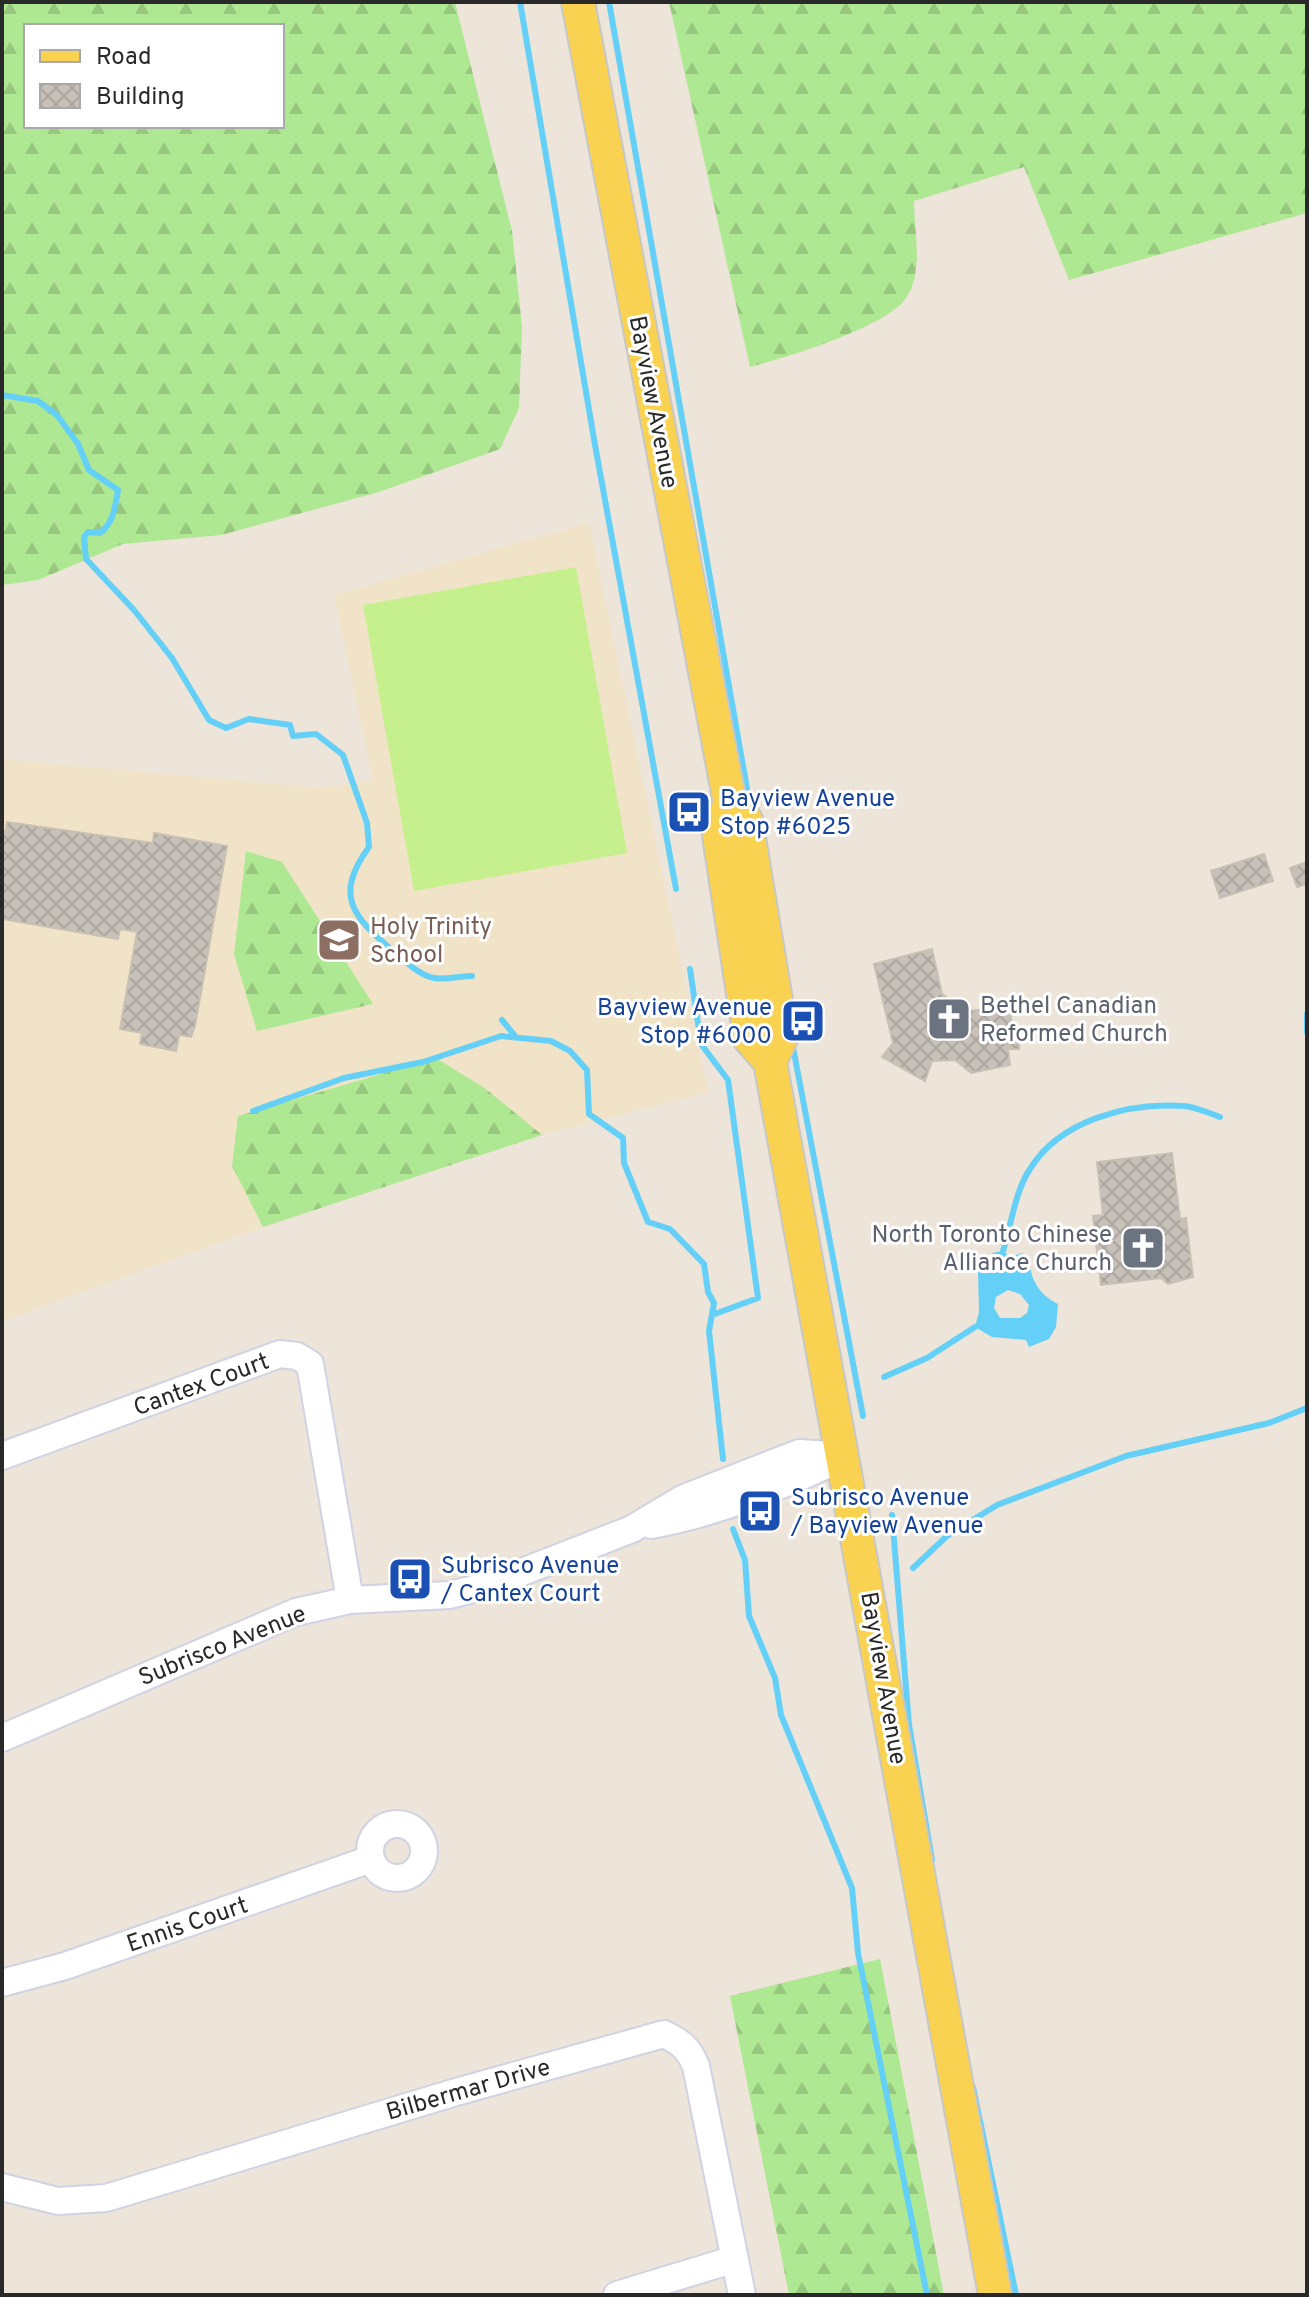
<svg xmlns="http://www.w3.org/2000/svg" width="1309" height="2297" viewBox="0 0 1309 2297" font-family="Overpass,sans-serif">
	<defs>
		<pattern id="forest-firs" width="22" height="20" patternUnits="userSpaceOnUse" patternTransform="scale(2)"><rect width="22" height="20" fill="#afe892"/><path d="M5 1l3.5 6h-7zM16 11l3.5 6h-7z" fill="#97c77e"/></pattern>
		<pattern id="building-cross-hatch" width="8" height="8" patternUnits="userSpaceOnUse" patternTransform="scale(2)"><rect width="8" height="8" fill="#c8c1ba"/><path d="M0 0l8 8M0 8l8-8" fill="none" stroke="#aca6a0"/></pattern>
	</defs>
	<rect width="100%" height="100%" fill="#ede4da"/>
	<!-- education -->
	<path fill="#f0e3c8" d="M589 523 708 1092 542 1135 263 1227 2 1321V759L322 788 373 780 334 595Z"/>
	<!-- forest -->
	<path fill="url(#forest-firs)" fill-rule="evenodd" d="M2 2H455L512 231 522 327 519 408 500 449 379 492 221 535 123 544 38 580 2 585ZM26 26H282V126H26Z
		M669 2H1307V213L1069 280 1024 167 914 201C914 231 924 272 906 298 887 327 785 358 750 367Z
		M246 851 282 862 373 1004 257 1031 234 954Z
		M436 1058 486 1089 542 1135 263 1227 232 1166 238 1116Z
		M880 1959 944 2295H789L730 1996Z"/>
	<!-- pitch -->
	<path fill="#c6f08d" d="M576 567 627 853 414 891 363 605Z"/>
	<!-- water -->
	<path fill="#64d0f7" fill-rule="evenodd" d="M1003 1251 1010 1257 1022 1253 1029 1257C1030 1279 1038 1294 1058 1304L1056 1327 1049 1339 1029 1347 1026 1340 992 1337 975 1327 979 1312 978 1270 988 1264 992 1253ZM1008 1290 1020 1294 1029 1305 1027 1313 1020 1318H1000L994 1308 996 1297Z"/>
	<g fill="none" stroke-linecap="round" stroke-linejoin="round">
		<!-- stream -->
		<path stroke="#64d0f7" stroke-width="6" d="M520 2 595 445 676 889
			M609 2 750 806
			M2 395 38 401 57 415 78 444 89 470 118 490C115 507 114 522 100 533L88 532 84 537 86 559 134 610 172 658 209 720 226 728 249 719 290 725 293 736 316 734 343 755 367 823 369 847C334 895 352 916 392 950 404 960 418 975 434 978 445 980 460 976 472 976
			M690 969 701 1044 728 1080 758 1298 712 1315
			M1307 1014V1032
			M502 1020 515 1036
			M792 1042 863 1416
			M253 1111 344 1078 423 1062 501 1036 551 1041 570 1051 587 1070 589 1114 623 1138 624 1163 648 1222 670 1229 704 1264 708 1292 714 1303 709 1331 723 1459
			M1003 1251C1011 1226 1015 1191 1030 1169 1060 1120 1129 1102 1184 1106 1196 1107 1209 1113 1220 1117
			M884 1377 927 1358 975 1327
			M892 1515 909 1725 932 1860
			M733 1529 745 1560 749 1616 775 1678 781 1715 852 1888 858 1953 927 2295
			M913 1568 947 1536 997 1505 1126 1456 1269 1423 1307 1408
			M973 2087 1016 2295"/>
	</g>
	<!-- building -->
	<path fill="url(#building-cross-hatch)" stroke="#c8c1b3" stroke-width="2" d="M7 822 153 843 154 833 227 846 195 1026 191 1037 179 1035 176 1051 140 1044 142 1033 120 1029 137 932 120 929 118 939 2 919V831H6Z
		M1264 854 1273 881 1220 898 1211 871Z
		M1307 862V884L1297 887 1290 868Z
		M932 949 942 994 966 1011 1011 1007V1027H1018L1019 1049H1008L1010 1065 971 1073 955 1060 932 1061 925 1081 882 1057 893 1043 874 964Z
		M1172 1153 1180 1219 1186 1218 1193 1277 1168 1284 1161 1278 1101 1285 1093 1216 1103 1215 1097 1162Z"/>
	<g fill="none" stroke-linecap="round" stroke-linejoin="round">
		<!-- minor casing -->
		<g stroke="#cfd3e3" stroke-width="30">
			<path id="minor" d="M2 1456 280 1354 297 1356 310 1364 350 1600
				M651 1525C718 1513 783 1486 843 1457
				M2 1738 296 1612 350 1600 450 1595 489 1585 632 1529 684 1498 799 1453 844 1456
				M370 1851a27 27 0 1 1 54 0a27 27 0 1 1-54 0Z
				M2 1983 65 1966 371 1859
				M2 2187 58 2201 106 2198 456 2092 664 2034C681 2042 689 2049 696 2066L742 2295
				M617 2295 735 2259"/>
		</g>
		<!-- major casing -->
		<g stroke="#c7c7c7" stroke-width="36">
			<path id="major" d="M578 2 730 803 746 820 782 1036 770 1062
				M730 803 718 829 750 1039 770 1062 995 2295"/>
		</g>
		<!-- minor -->
		<use href="#minor" stroke="#fff" stroke-width="26"/>
		<!-- major -->
		<use href="#major" stroke="#fad251" stroke-width="32"/>
	</g>
	<!-- icons -->
	<defs>
		<g id="bus-square" transform="scale(2.3)"><rect x="-9" y="-9" width="18" height="18" rx="4" fill="#1a4fb4" stroke="#fff"/><path d="M-5-6H5V4H4V6H2V4H-2V6H-4V4H-5ZM-3.5-4V0h7V-4ZM-3.5 1.2v1.5H-2V1.2ZM2 1.2v1.5H3.5V1.2Z" fill="#fff"/></g>
		<g id="school-square" transform="scale(2.3)"><rect x="-9" y="-9" width="18" height="18" rx="4" fill="#8d6e63" stroke="#fff"/><path d="M0-5L7-2L0 1L-7-2ZM-4 1L0 2.5L4 1V4Q0 6-4 4Z" fill="#fff"/></g>
		<g id="church-square" transform="scale(2.3)"><rect x="-9" y="-9" width="18" height="18" rx="4" fill="#6b7280" stroke="#fff"/><path d="M-1.2-6h2.4v3.5h3.3v2.4h-3.3V6h-2.4V-.1h-3.3v-2.4h3.3Z" fill="#fff"/></g>
	</defs>
	<g fill-rule="evenodd">
		<use href="#bus-square" x="689" y="812"/>
		<use href="#school-square" x="339" y="940"/>
		<use href="#church-square" x="949" y="1019"/>
		<use href="#bus-square" x="803" y="1021"/>
		<use href="#church-square" x="1143" y="1248"/>
		<use href="#bus-square" x="760" y="1511"/>
		<use href="#bus-square" x="410" y="1579"/>
	</g>
	<g text-anchor="middle" stroke-width="6" stroke-linejoin="round" paint-order="stroke">
		<!-- street labels -->
		<g font-size="24" fill="#292929" stroke="#fff">
			<text transform="translate(654 402) rotate(79)" y="8">Bayview Avenue</text>
			<text transform="translate(201 1384) rotate(-20)" y="8">Cantex Court</text>
			<text transform="translate(222 1645) rotate(-22)" y="8">Subrisco Avenue</text>
			<text transform="translate(884 1678) rotate(80)" y="8">Bayview Avenue</text>
			<text transform="translate(187 1924) rotate(-19)" y="8">Ennis Court</text>
			<text transform="translate(468 2089) rotate(-16)" y="8">Bilbermar Drive</text>
		</g>
		<!-- transit labels -->
		<g font-size="24" fill="#164399" stroke="#fff" text-anchor="start">
			<text x="720" y="806">Bayview Avenue<tspan x="720" dy="28">Stop #6025</tspan></text>
			<text x="772" y="1015" text-anchor="end">Bayview Avenue<tspan x="772" dy="28">Stop #6000</tspan></text>
			<text x="791" y="1505">Subrisco Avenue<tspan x="791" dy="28">/ Bayview Avenue</tspan></text>
			<text x="441" y="1573">Subrisco Avenue<tspan x="441" dy="28">/ Cantex Court</tspan></text>
		</g>
		<!-- education labels -->
		<g font-size="24" fill="#785e54" stroke="#fff" text-anchor="start">
			<text x="370" y="934">Holy Trinity<tspan x="370" dy="28">School</tspan></text>
		</g>
		<!-- worship labels -->
		<g font-size="24" fill="#5b616d" stroke="#fff" text-anchor="start">
			<text x="980" y="1013">Bethel Canadian<tspan x="980" dy="28">Reformed Church</tspan></text>
			<text x="1112" y="1242" text-anchor="end">North Toronto Chinese<tspan x="1112" dy="28">Alliance Church</tspan></text>
		</g>
	</g>
	<!-- border -->
	<rect width="1309" height="2297" fill="none" stroke="#292929" stroke-width="8"/>
	<!-- legend -->
	<rect x="24" y="24" width="260" height="104" fill="#ffffff" stroke="#a9a9a9" stroke-width="2"/>
	<rect x="40" y="50" width="40" height="12" fill="#fad251" stroke="#a9a9a9" stroke-width="2"/>
	<text x="96" y="64" font-size="24" fill="#292929">Road</text>
	<rect x="40" y="84" width="40" height="24" fill="url(#building-cross-hatch)" stroke="#a9a9a9" stroke-width="2"/>
	<text x="96" y="104" font-size="24" fill="#292929">Building</text>
</svg>
